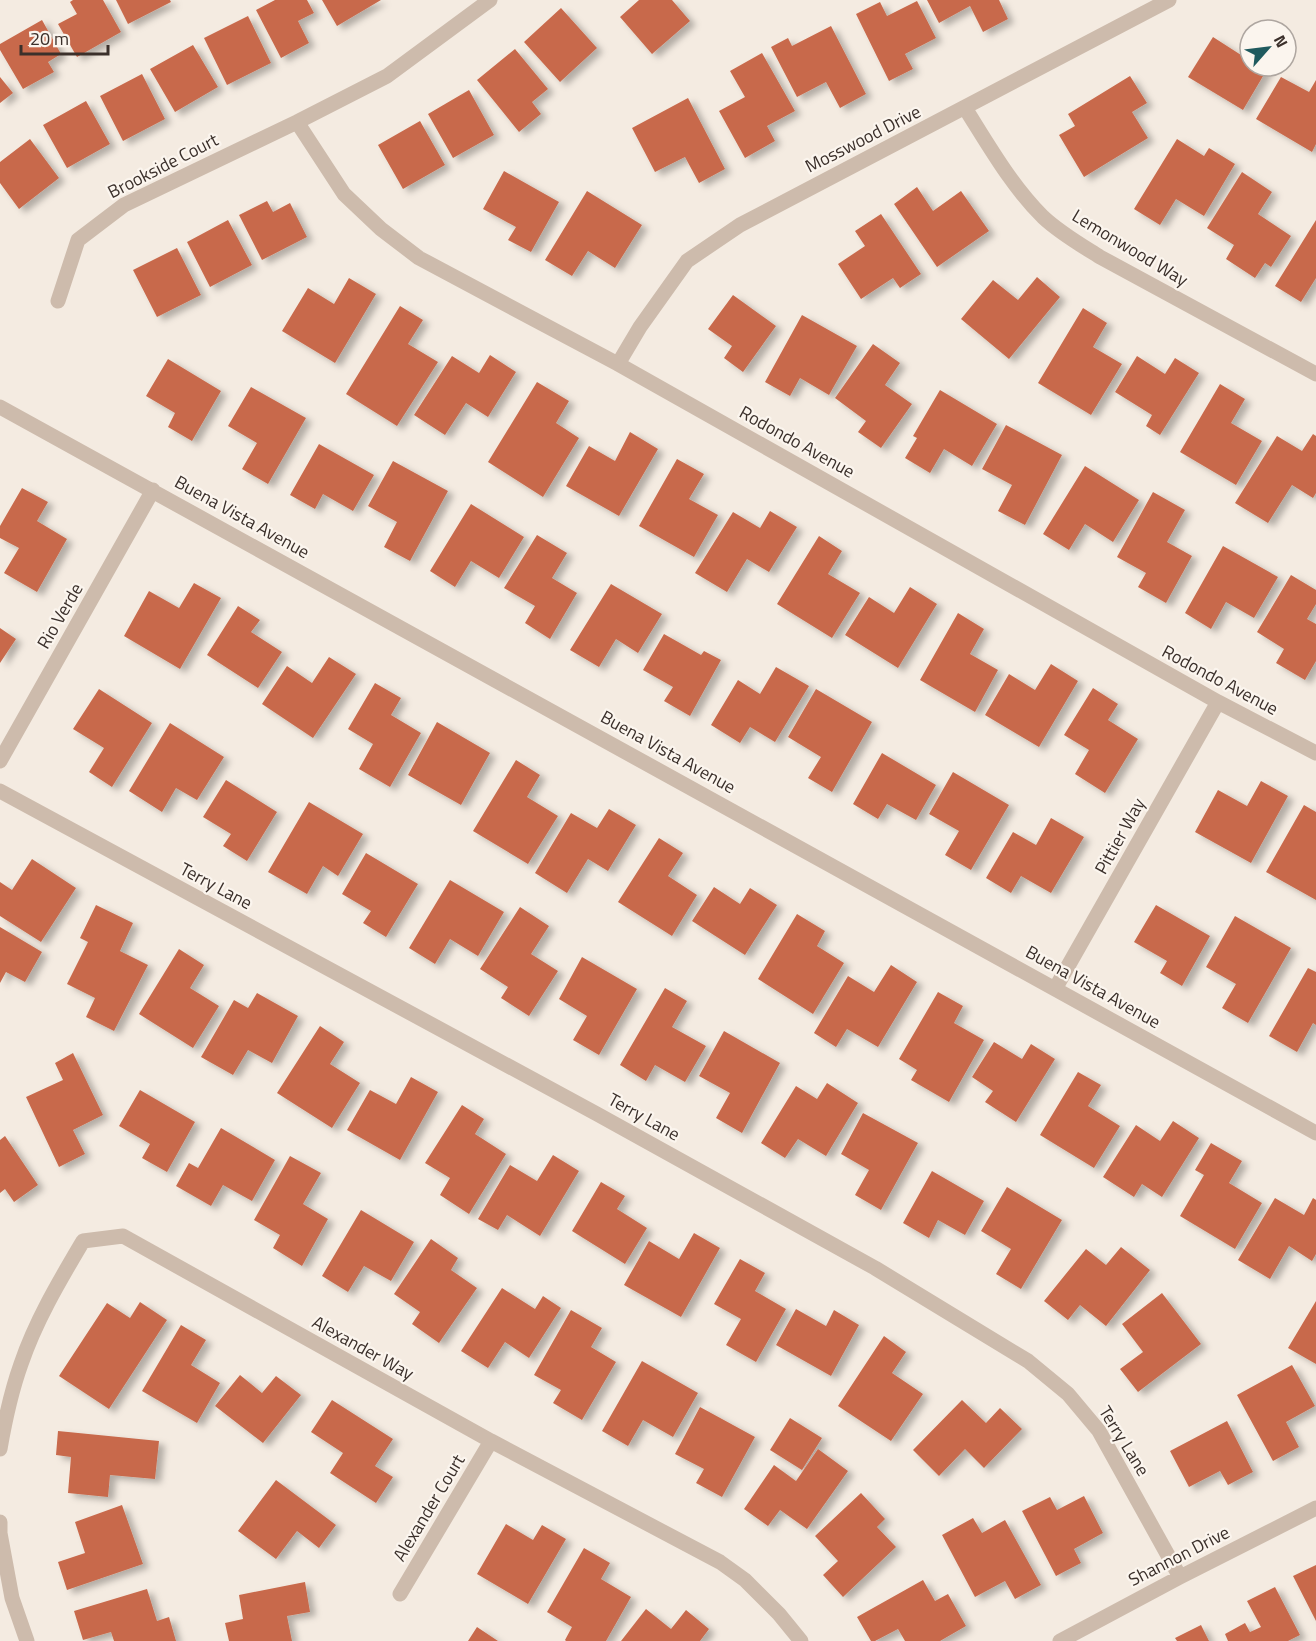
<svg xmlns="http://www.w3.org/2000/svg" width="1316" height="1641" viewBox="0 0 1316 1641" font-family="'Titillium Web',sans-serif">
	<defs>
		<filter id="shadow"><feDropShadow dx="6" dy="4" stdDeviation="3" flood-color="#0004"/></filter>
	</defs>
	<rect width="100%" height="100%" fill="#f4ebe1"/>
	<!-- building -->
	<path fill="#c8694b" filter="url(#shadow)" d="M73 0H103L121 32 77 57 58 24 77 14 70 2Z
		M116 0H170L171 2 128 24Z
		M275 0H307L314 13 298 21 309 43 281 58 256 10Z
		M322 0H381L337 26Z
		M639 0H672L690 21 652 54 620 17Z
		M927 0H999L1008 19 983 32 970 6 939 23Z
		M917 1 936 38 905 54 913 69 889 81 856 14 880 2 887 16Z
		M561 8 597 48 560 82 524 42Z
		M248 16 271 63 227 85 204 38Z
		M42 20 61 54 48 62 54 72 23 89 0 50V44Z
		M831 26 866 94 840 108 826 82 797 97 771 47 788 38 792 46Z
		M1213 37 1241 55 1250 39V66H1269L1243 110 1188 77Z
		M193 45 218 87 175 112 150 69Z
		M515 49 548 89 532 102 541 114 519 132 477 80Z
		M762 53 795 111 767 126 775 141 745 158 719 111 745 97 730 71Z
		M142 74 165 119 123 141 100 96Z
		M1130 76 1147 103 1132 112 1148 138 1084 177 1059 135 1075 126 1068 114Z
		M0 77 13 93 0 103Z
		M1281 77 1309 92 1316 80V144L1312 152 1256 119Z
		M469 90 494 135 453 158 428 114Z
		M688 98 725 169 699 183 685 157 655 172 632 128Z
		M86 101 110 144 67 168 43 125Z
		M420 121 445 165 403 189 378 145Z
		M30 139 59 178 19 209 0 183V162Z
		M1177 139 1204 156 1209 148 1235 164 1204 216 1176 199 1160 225 1134 209Z
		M504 171 559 202 531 252 508 240 516 227 483 209Z
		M1242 172 1272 192 1258 214 1291 236 1271 267 1265 263 1255 278 1226 259 1234 245 1207 228Z
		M917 187 933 211 961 191 989 231 937 267 894 204Z
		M587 191 642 225 615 268 588 251 572 276 545 260Z
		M267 201 273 212 290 203 307 237 262 260 239 215Z
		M881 214 921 274 900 288 893 278 861 299 838 264 865 246 855 231Z
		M228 220 252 265 210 287 187 242Z
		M1316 220V278L1301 302 1275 286Z
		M177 248 201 295 157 317 133 270Z
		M1037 277 1060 297 1009 359 961 319 993 280 1018 300Z
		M349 278 376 294 335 363 282 331 308 288 334 304Z
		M733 295 776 326 743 372 724 358 732 346 708 329Z
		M400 306 423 320 408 344 438 362 397 426 346 394Z
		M1083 308 1107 323 1093 347 1122 364 1091 415 1038 383Z
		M802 315 857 346 829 395 800 378 790 396 765 382Z
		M873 344 900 363 885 385 912 404 881 448 858 432 866 421 835 398Z
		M490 355 516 372 488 417 466 403 445 435 414 415 452 356 479 373Z
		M1137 356 1165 374 1175 358 1199 373 1160 435 1146 426 1152 415 1115 392Z
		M168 359 221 391 192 441 168 427 175 413 146 396Z
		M537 382 569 401 556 423 579 438 543 497 488 462Z
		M1220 384 1245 399 1231 423 1262 441 1236 485 1180 452Z
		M251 387 306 418 268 484 242 469 257 443 228 426Z
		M940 390 997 424 972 466 944 449 930 473 905 458 917 438 913 436Z
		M1006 425 1062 455 1025 525 998 511 1012 485 982 469Z
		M630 432 658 449 619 516 566 486 589 446 615 461Z
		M1313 434 1316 436V493L1313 498 1292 485 1268 523 1235 503 1277 436 1302 451Z
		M319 444 374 475 353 511 323 494 315 509 290 495Z
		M677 459 704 474 689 499 718 515 694 557 639 526Z
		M393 461 448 491 410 561 384 547 397 522 368 506Z
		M1085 466 1139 500 1113 542 1085 524 1069 550 1043 534Z
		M22 488 48 502 37 521 67 539 37 592 4 573 19 548 0 538V526Z
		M1153 492 1185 510 1167 542 1192 556 1166 603 1138 587 1146 573 1117 557Z
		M471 504 524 537 499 578 471 561 455 587 430 571Z
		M770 511 797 527 769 572 747 559 727 592 695 573 733 512 760 528Z
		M537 535 567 553 552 578 577 593 550 639 525 623 535 606 504 588Z
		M819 536 842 551 828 574 860 593 832 638 777 604Z
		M1223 546 1278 577 1254 618 1226 602 1211 629 1185 613Z
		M1291 575 1316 590V604L1307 619 1316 624V661L1305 680 1276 663 1284 649 1257 632Z
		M194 583 221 598 180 669 124 636 149 591 179 608Z
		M611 584 662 614 638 653 616 639 599 667 570 650Z
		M910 587 937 604 898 668 845 635 869 597 894 613Z
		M238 606 260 620 251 632 282 652 258 688 207 655Z
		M958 613 984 629 970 654 998 670 975 712 920 680Z
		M0 628 16 639 0 663Z
		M664 634 701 655 704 651 721 660 690 716 664 701 673 687 643 670Z
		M329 657 356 674 313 738 262 704 287 666 312 683Z
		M1051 664 1078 681 1039 747 985 715 1009 674 1035 690Z
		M776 667 809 686 775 742 750 727 740 743 711 725 738 680 760 694Z
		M375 683 401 698 391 715 421 733 390 787 359 769 373 744 348 729Z
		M1093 688 1118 704 1108 720 1138 739 1105 793 1075 774 1089 750 1064 735Z
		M99 689 152 723 112 787 89 772 104 748 73 729Z
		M816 689 872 722 832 792 808 778 821 757 788 737Z
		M437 722 490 753 461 805 408 775Z
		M170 723 224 757 197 800 176 788 162 812 129 791Z
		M882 753 936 785 916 820 887 804 878 819 853 804Z
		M516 760 540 775 527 797 558 816 528 864 473 831Z
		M953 772 1009 805 971 870 945 855 959 831 929 814Z
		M226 780 277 812 247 861 223 846 231 834 203 817Z
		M1261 781 1288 796 1251 863 1195 832 1218 790 1247 806Z
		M309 802 363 834 338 876 323 866 307 894 268 872Z
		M1304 805 1316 812V900L1266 872Z
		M609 809 636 825 608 871 588 859 567 893 535 873 571 813 597 828Z
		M1051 818 1084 837 1051 893 1021 876 1011 893 986 878 1013 832 1036 845Z
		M659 838 683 853 668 876 697 895 672 936 618 902Z
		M366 853 418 884 386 937 363 923 371 911 342 894Z
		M32 859 76 888 41 942 0 916V882L12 890Z
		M450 880 504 912 478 956 450 939 435 964 409 948Z
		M714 887 740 904 750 888 777 905 745 955 692 921Z
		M96 905 133 923 120 951 148 965 114 1031 86 1017 95 998 67 984 88 942 80 938Z
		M1156 905 1210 936 1182 986 1160 973 1167 961 1134 942Z
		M520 907 549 926 531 954 558 971 529 1016 501 998 508 987 480 969Z
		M797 914 825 931 817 946 844 963 813 1014 758 979Z
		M1235 916 1291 948 1248 1023 1222 1008 1236 984 1206 967Z
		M0 927 42 952 25 982 6 972 0 983Z
		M179 949 204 965 190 988 219 1006 193 1048 139 1014Z
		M582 957 637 989 599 1055 573 1040 587 1016 559 999Z
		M891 965 917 982 878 1047 847 1029 836 1047 814 1033 848 976 874 992Z
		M1308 968 1316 972V1025L1313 1023 1297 1052 1269 1036Z
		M665 988 687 1001 672 1027 706 1046 685 1082 655 1065 646 1081 620 1065Z
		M938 992 963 1006 954 1023 984 1040 949 1102 911 1080 917 1070 899 1059Z
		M257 993 298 1016 272 1063 248 1050 233 1075 201 1057 234 1000 248 1008Z
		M320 1026 344 1042 330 1064 360 1083 332 1128 277 1093Z
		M724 1031 780 1063 742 1133 716 1118 730 1093 699 1076Z
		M994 1042 1022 1059 1031 1044 1055 1059 1016 1122 985 1102 993 1091 972 1077Z
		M73 1053 103 1115 73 1130 85 1154 59 1167 26 1097 63 1080 55 1063Z
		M1078 1072 1101 1085 1088 1106 1120 1126 1094 1168 1040 1135Z
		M411 1077 438 1092 400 1160 347 1130 370 1090 396 1104Z
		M827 1083 858 1103 826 1156 798 1139 785 1158 761 1143 796 1086 817 1099Z
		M140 1090 195 1122 167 1172 142 1158 150 1144 119 1126Z
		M462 1105 484 1119 475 1134 506 1154 469 1214 440 1195 450 1178 425 1163Z
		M863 1113 918 1143 881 1210 855 1195 869 1170 841 1154Z
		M1173 1121 1199 1138 1162 1197 1142 1184 1134 1197 1103 1177 1136 1125 1160 1141Z
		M221 1128 275 1160 252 1201 223 1185 211 1206 176 1186 189 1163 198 1168Z
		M5 1136 38 1185 14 1202 5 1189 0 1193V1140Z
		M1211 1143 1242 1161 1229 1183 1262 1203 1235 1249 1180 1216 1204 1175 1195 1170Z
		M553 1155 579 1171 540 1236 507 1215 498 1230 478 1219 510 1165 537 1181Z
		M290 1156 321 1173 303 1204 328 1219 302 1266 273 1248 280 1235 254 1220Z
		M932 1171 984 1201 965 1235 938 1220 929 1238 903 1223Z
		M601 1182 625 1196 617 1209 647 1228 625 1264 572 1231Z
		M1007 1187 1062 1220 1021 1289 996 1274 1011 1249 981 1231Z
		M1275 1198 1304 1215 1313 1198 1316 1200V1254L1312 1261 1289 1246 1270 1279 1238 1260Z
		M361 1210 414 1242 391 1281 364 1266 348 1292 322 1276Z
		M694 1233 720 1248 681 1317 624 1285 649 1241 679 1259Z
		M431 1239 458 1258 451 1270 477 1288 439 1343 412 1324 420 1312 394 1294Z
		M1121 1247 1150 1270 1106 1326 1080 1305 1068 1320 1044 1301 1086 1249 1106 1265Z
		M740 1259 765 1273 755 1291 786 1309 756 1362 726 1345 741 1319 714 1304Z
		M502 1288 535 1309 543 1296 561 1308 529 1358 505 1342 488 1368 461 1351Z
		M1162 1293 1201 1344 1138 1392 1120 1369 1143 1352 1122 1324Z
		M1316 1301V1364L1288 1348Z
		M140 1302 167 1320 109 1409 59 1376 107 1303 130 1318Z
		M796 1309 826 1326 834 1310 859 1325 831 1376 776 1345Z
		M571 1310 602 1328 591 1347 616 1362 582 1420 553 1403 561 1390 534 1375Z
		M181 1325 206 1340 191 1365 220 1383 197 1423 142 1391Z
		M884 1336 906 1352 892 1373 923 1394 891 1441 838 1406Z
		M642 1361 698 1393 673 1437 643 1420 628 1446 602 1431Z
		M1292 1365 1315 1406 1286 1422 1299 1447 1273 1461 1237 1395Z
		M240 1375 262 1393 276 1376 301 1395 263 1443 215 1406Z
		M332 1400 393 1439 375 1466 393 1477 376 1503 330 1473 343 1453 311 1432Z
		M962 1400 986 1423 1000 1408 1022 1429 984 1468 965 1449 939 1476 913 1450Z
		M700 1407 755 1437 722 1497 696 1483 704 1469 675 1454Z
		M790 1418 822 1438 802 1470 770 1450Z
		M1227 1421 1253 1472 1228 1485 1220 1471 1189 1487 1170 1451Z
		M58 1431 159 1441 155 1479 110 1475 108 1497 68 1493 71 1457 56 1455Z
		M818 1449 848 1471 807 1529 780 1510 768 1526 744 1509 774 1465 796 1481Z
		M276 1480 336 1525 319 1548 297 1531 276 1559 238 1531Z
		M861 1493 885 1519 877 1527 896 1547 843 1597 823 1575 838 1561 815 1536Z
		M1084 1496 1103 1533 1074 1549 1081 1563 1056 1576 1022 1511 1050 1497 1057 1510Z
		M122 1505 143 1564 67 1590 58 1562 85 1553 75 1522Z
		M973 1518 982 1533 1005 1520 1041 1585 1015 1599 1005 1581 975 1597 942 1535Z
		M506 1524 533 1540 542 1525 566 1539 528 1604 477 1574Z
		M584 1548 610 1563 601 1579 631 1597 606 1641H566L565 1640 572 1627 547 1612Z
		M1316 1565V1621L1293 1576Z
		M923 1580 935 1601 948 1594 966 1626 940 1641H905L898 1629 875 1641H871L857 1617Z
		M305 1582 310 1612 287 1616 292 1641H229L225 1623 243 1619 239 1595Z
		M1275 1587 1300 1635 1288 1641H1228L1225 1634 1245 1623 1250 1632 1261 1627 1247 1601Z
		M147 1589 157 1621 169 1617 176 1641H114L111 1632 83 1640 74 1611Z
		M646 1609 671 1629 686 1610 709 1629 700 1641H621Z
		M1201 1625 1209 1641H1177L1175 1638Z
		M477 1627 498 1641H468Z"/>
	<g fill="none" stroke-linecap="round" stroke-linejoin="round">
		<!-- minor -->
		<path stroke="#cdbbac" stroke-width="15" d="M965 108C989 146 1011 185 1043 217 1060 233 1081 245 1100 257L1316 374
			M297 122 344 194 381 229 419 258 618 364 1218 702 1316 753
			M58 301 78 240 124 205 297 122 387 76 490 0
			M618 364 640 327 687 261 740 225 1169 0
			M0 407 1316 1133
			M0 761 153 490
			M0 791 597 1114 875 1268 1028 1361 1068 1394 1099 1431 1180 1577
			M1055 989 1218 702
			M0 1449C5 1420 11 1392 21 1364 36 1320 60 1280 83 1241L123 1236 491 1441 720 1562 745 1580 779 1614 801 1641
			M0 1522V1533L12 1598 27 1641
			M400 1594 491 1441
			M1060 1641 1180 1577 1316 1508"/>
	</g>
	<g text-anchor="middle" stroke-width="4.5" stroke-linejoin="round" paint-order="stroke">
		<!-- street labels -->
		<g font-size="18" fill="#3b302b" stroke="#fbf5ee">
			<text transform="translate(863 139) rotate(-27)" y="6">Mosswood Drive</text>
			<text transform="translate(163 166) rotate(-27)" y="6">Brookside Court</text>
			<text transform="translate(1130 248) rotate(31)" y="6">Lemonwood Way</text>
			<text transform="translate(797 442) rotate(29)" y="6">Rodondo Avenue</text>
			<text transform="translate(242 517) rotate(29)" y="6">Buena Vista Avenue</text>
			<text transform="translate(60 616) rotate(-60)" y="6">Rio Verde</text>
			<text transform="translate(1220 680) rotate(28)" y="6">Rodondo Avenue</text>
			<text transform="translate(668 752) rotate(29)" y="6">Buena Vista Avenue</text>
			<text transform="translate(1120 836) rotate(-61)" y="6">Pittier Way</text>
			<text transform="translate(216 886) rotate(28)" y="6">Terry Lane</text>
			<text transform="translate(1093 987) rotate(29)" y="6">Buena Vista Avenue</text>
			<text transform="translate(644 1117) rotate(29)" y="6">Terry Lane</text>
			<text transform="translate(363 1348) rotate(29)" y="6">Alexander Way</text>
			<text transform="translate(1124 1441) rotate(58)" y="6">Terry Lane</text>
			<text transform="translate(429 1508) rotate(-59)" y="6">Alexander Court</text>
			<text transform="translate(1179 1556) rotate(-27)" y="6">Shannon Drive</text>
		</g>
	</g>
	<!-- north arrow -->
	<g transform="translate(1268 48) rotate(62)"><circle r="28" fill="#fbf5ee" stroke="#aea6a0" stroke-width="1.5"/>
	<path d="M0-4.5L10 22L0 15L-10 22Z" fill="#1f5a5e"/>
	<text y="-9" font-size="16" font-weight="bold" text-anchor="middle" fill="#3b302b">N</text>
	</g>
	<!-- scale -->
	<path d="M21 45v9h87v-9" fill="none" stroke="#3b302b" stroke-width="3"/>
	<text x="30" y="45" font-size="18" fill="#3b302b" stroke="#fbf5ee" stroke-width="4.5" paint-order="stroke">20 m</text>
</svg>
